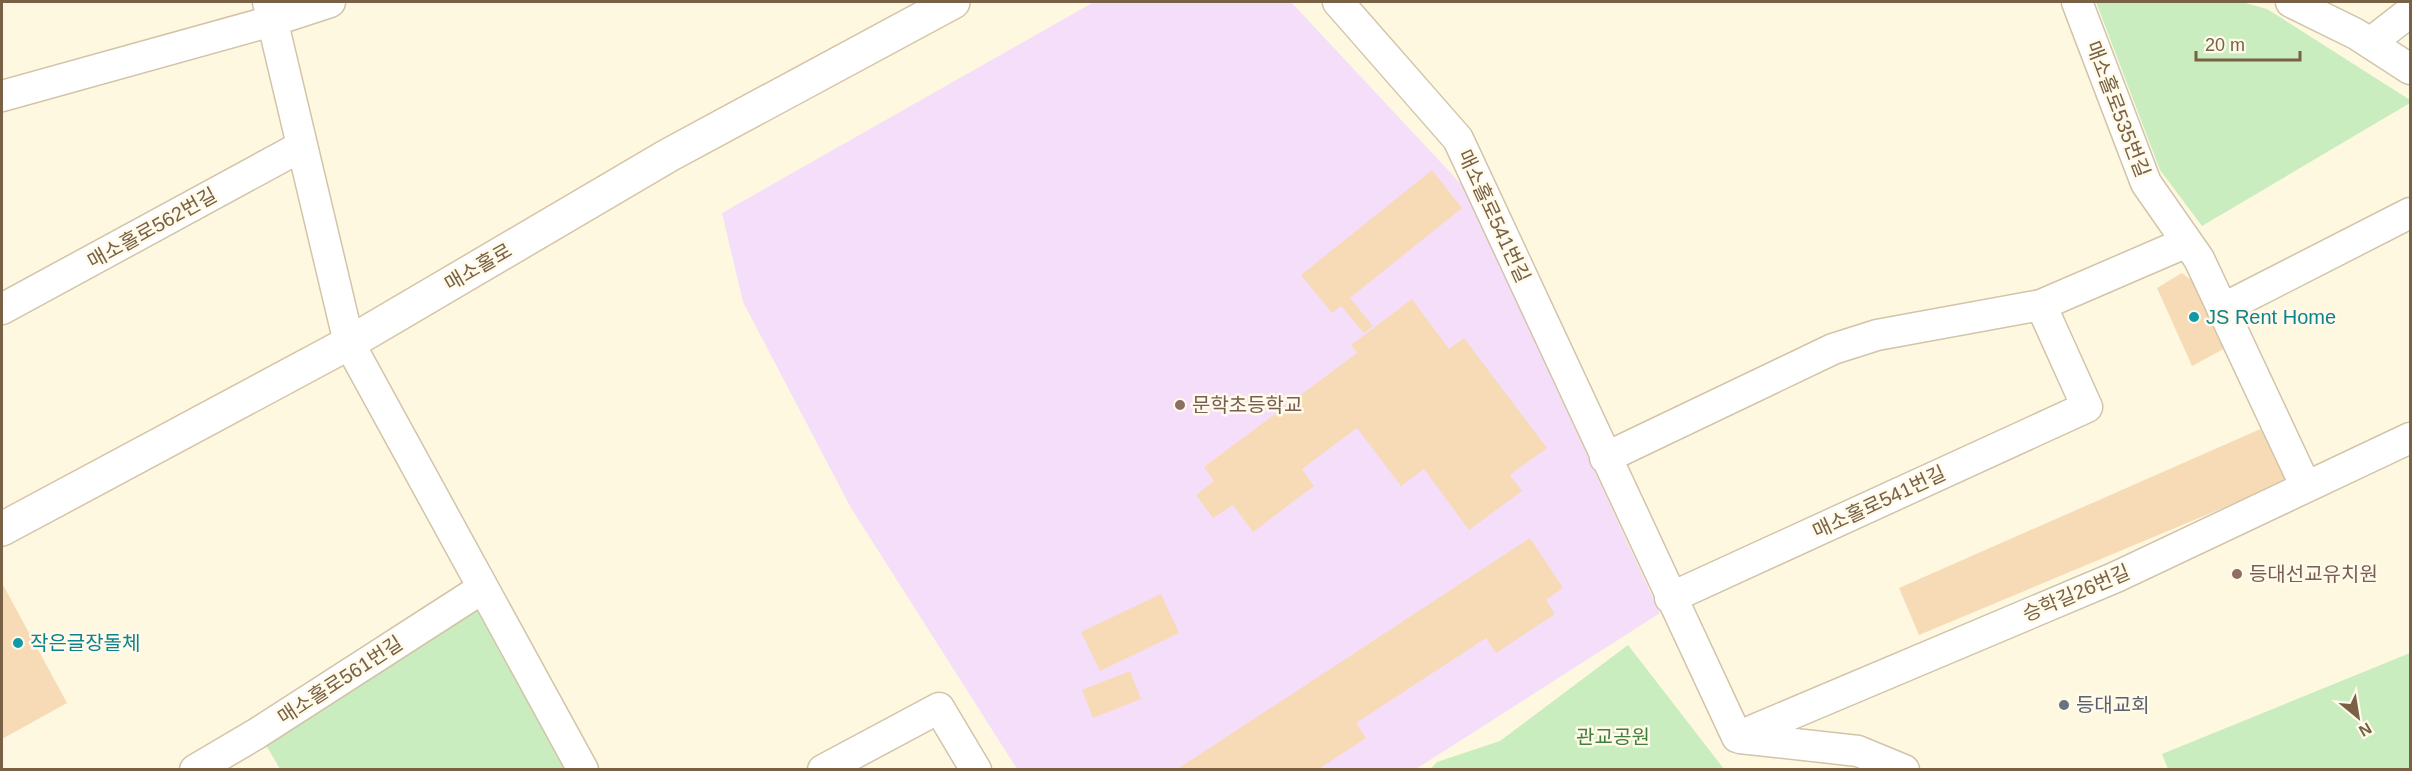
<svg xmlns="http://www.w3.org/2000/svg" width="2412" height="771" viewBox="0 0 2412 771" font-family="Helvetica,'Noto Sans KR',sans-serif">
	<rect width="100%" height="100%" fill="#fef8e1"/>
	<!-- education -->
	<path fill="#f5defa" d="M1094 2H1291L1463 186 1660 613 1416 769H1017L851 508 743 302 722 213Z"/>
	<!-- green -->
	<path fill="#c9edbe" d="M2096 2H2242L2267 9 2410 100V103L2202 226 2160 170Z
		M482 605 568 766 562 770 280 769 263 740Z
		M1628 645 1724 769H1430L1437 762 1500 741Z
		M2410 653V769H2168L2162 754Z"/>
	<!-- building -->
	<path fill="#f6dbb6" d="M1432 170 1462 208 1350 298 1373 326 1364 333 1341 306 1332 313 1301 275Z
		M2182 273 2204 290 2233 344 2192 366 2157 288Z
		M1412 299 1449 349 1464 338 1547 448 1510 475 1522 491 1469 530 1424 469 1401 486 1357 428 1302 469 1314 486 1253 532 1233 505 1213 518 1196 495 1214 481 1204 467 1357 353 1351 345Z
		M2265 427 2290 480 1919 635 1899 588Z
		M1530 538 1563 588 1546 600 1555 614 1496 653 1486 638 1356 723 1366 738 1317 770H1176Z
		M2 583 67 703 2 739Z
		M1161 594 1179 633 1100 671 1081 632Z
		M1130 671 1141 699 1093 718 1082 690Z"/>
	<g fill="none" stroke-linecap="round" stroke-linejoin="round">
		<!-- minor casing -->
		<g stroke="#d2c4a9" stroke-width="33">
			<path id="minor" d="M268 2 349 343 583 770
				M1338 2 1458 139 1737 737
				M2077 2 2146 183 2199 259 2306 487
				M2291 2 2356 34 2410 69
				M2370 43 2410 12
				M2 96 272 21 330 2
				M2 309 302 146
				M2222 309 2410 213
				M1605 458 1833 349 1877 335 2041 305 2187 242
				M1670 598 2087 407 2041 305
				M1737 737 2116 577 2410 438
				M1740 738 1858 751 1904 770
				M195 770 256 734 472 595 484 590
				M823 770 939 708 976 770"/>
		</g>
		<!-- secondary casing -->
		<g stroke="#d6c4a6" stroke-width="36">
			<path id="secondary" d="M2 529 349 343 669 155 953 2"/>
		</g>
		<!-- minor -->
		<use href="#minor" stroke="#fff" stroke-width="30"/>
		<!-- secondary -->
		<use href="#secondary" stroke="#fff" stroke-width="33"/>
	</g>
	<!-- markers -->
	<g fill="#0f9aa8" stroke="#fffae9" stroke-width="2">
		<circle cx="2194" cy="317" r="6"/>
		<circle cx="18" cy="643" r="6"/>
	</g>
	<g fill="#8d6e63" stroke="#fffae9" stroke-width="2">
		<circle cx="1180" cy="405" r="6"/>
		<circle cx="2237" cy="574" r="6"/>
	</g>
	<circle fill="#6b7280" stroke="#fffae9" stroke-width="2" cx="2064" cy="705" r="6"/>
	<g text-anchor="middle" stroke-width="5" stroke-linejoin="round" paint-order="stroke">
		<!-- street labels -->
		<g font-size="20" fill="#786145" stroke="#fffae9">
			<text transform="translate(2118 109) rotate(69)" y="7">매소홀로535번길</text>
			<text transform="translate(1494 216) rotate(65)" y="7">매소홀로541번길</text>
			<text transform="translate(152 228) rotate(-29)" y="7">매소홀로562번길</text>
			<text transform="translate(478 267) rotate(-30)" y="7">매소홀로</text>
			<text transform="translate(1879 502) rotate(-25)" y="7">매소홀로541번길</text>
			<text transform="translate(2076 593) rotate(-23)" y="7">승학길26번길</text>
			<text transform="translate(340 680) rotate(-33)" y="7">매소홀로561번길</text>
		</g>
		<!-- culture labels -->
		<g font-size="20" fill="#0d838f" stroke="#fffae9" text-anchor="start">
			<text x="2206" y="324">JS Rent Home</text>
			<text x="30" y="650">작은글장돌체</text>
		</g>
		<!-- education labels -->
		<g font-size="20" fill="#785e54" stroke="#fffae9" text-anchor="start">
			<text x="1192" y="412">문학초등학교</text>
			<text x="2249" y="581">등대선교유치원</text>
		</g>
		<!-- worship labels -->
		<g font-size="20" fill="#5b616d" stroke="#fffae9" text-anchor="start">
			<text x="2076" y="712">등대교회</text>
		</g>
		<!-- park labels -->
		<g font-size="20" fill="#437f3c" stroke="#fffae9">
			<text x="1613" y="744">관교공원</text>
		</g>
	</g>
	<!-- border -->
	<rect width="2412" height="771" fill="none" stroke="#786145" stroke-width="6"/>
	<!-- north arrow -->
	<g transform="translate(2358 717) rotate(150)" stroke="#fffae9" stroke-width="4.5" paint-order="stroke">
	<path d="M0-4.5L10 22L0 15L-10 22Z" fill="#786145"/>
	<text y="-9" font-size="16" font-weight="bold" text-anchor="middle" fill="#786145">N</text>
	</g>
	<!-- scale -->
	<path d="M2196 51v9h104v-9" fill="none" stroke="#786145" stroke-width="3"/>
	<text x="2205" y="51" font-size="18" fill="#786145" stroke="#fffae9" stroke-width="4.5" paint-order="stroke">20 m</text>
</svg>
